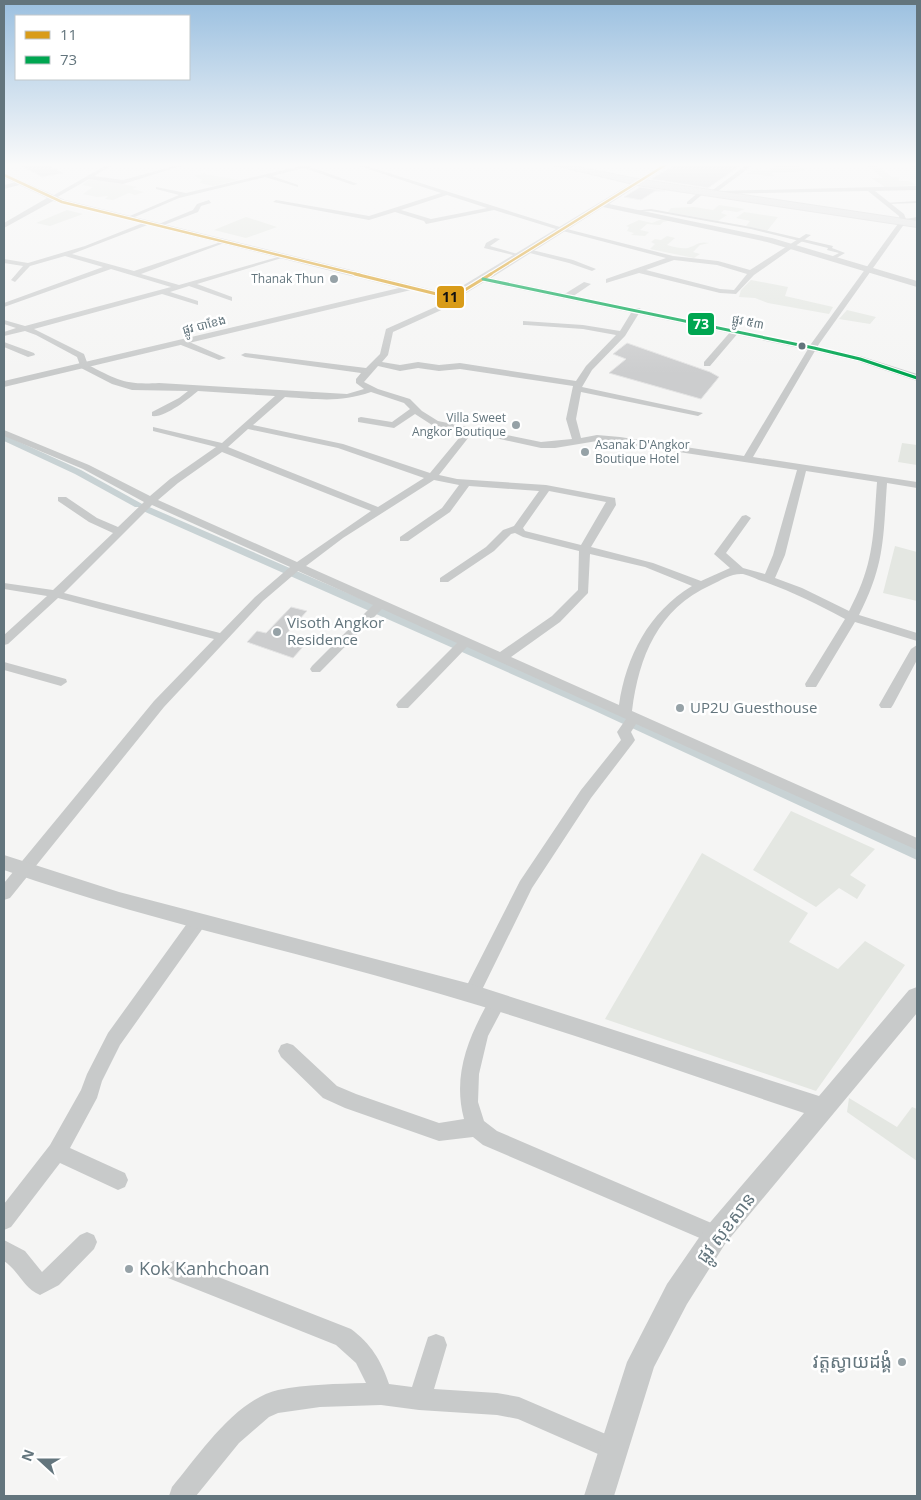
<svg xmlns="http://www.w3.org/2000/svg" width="921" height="1500" viewBox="0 0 921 1500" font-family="'Open Sans','Noto Sans Khmer',sans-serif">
	<rect width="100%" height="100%" fill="#f5f5f4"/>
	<!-- green -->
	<path fill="#e4e7e2" d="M777 164H798L800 167 808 168H804L806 171 772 173 774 176 746 174 756 169 769 171Z
		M865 164H875L892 177H899V181H909L916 185 885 187 871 178H883Z
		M204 173C206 176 229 177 238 180L213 186 200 183 202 180 195 176Z
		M91 178 137 187 132 189 144 192 135 195 129 193 113 200 105 199 108 196 97 197 83 194 93 187 82 185Z
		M719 205 745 209 737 212 724 210 721 213 727 215 718 221 668 212 671 208 694 207 713 210Z
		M67 210 83 214 50 226 36 223Z
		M744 212 778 217 767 231 746 226 750 221 736 218Z
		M246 217 277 227 246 238 214 230Z
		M662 219 672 220 663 222 660 225 647 224 640 230 649 232 645 236 631 235 634 233 627 231 629 227 626 226 639 220 652 223Z
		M667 236 675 238 667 245C674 247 682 249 688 248 697 245 699 241 709 243L700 245 693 252 700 254 694 258 650 249 655 244 651 242 655 239 661 240Z
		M751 280 788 287 785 296 833 307 829 314 768 303 755 298 739 297 741 290Z
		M847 310 876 317 870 324 839 319Z
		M902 443 917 445V465L898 462Z
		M895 546 917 552V601L883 593Z
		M791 811 875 849 850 875 866 885 857 899 839 888 816 907 753 870Z
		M702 853 808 913 789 942 838 969 865 941 905 965 816 1091 605 1019Z
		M849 1098 897 1127 912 1107 917 1109V1161L847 1112Z"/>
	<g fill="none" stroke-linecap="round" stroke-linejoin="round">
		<!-- canal -->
		<path fill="#c8d2d4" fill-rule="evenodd" d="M4 435 81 470 144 505 143 507H135L75 474 4 441Z
			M147 506 603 704 917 848V860L593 710 143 511V507Z"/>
	</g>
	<!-- building -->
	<path fill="#cccdce" stroke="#e4e4e4" d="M18 164H46L63 173 42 177Z
		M676 164H743L708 188 651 179Z
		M640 187 665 191H655L641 200 624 197Z
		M627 343 710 372 719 377 701 399 609 373 626 359 613 354Z
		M291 607 307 611 287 633 309 640 293 658 247 642 257 631 266 633Z"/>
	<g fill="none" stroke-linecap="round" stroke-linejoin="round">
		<!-- secondary casing -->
		<g stroke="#d1d2d2" stroke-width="2">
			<path id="secondary" d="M550 164H563L637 179 917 221V227L637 185Z"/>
		</g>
		<!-- pedestrian -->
		<path fill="#c8caca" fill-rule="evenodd" d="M917 201V203L887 204 885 203Z
			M651 209 751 227 833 246 832 248 845 253 833 260 831 257 839 253 827 250 828 248 751 229 651 211 635 212 633 211Z"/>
		<!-- minor -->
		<path fill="#c8caca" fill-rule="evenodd" d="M108 164H114L94 176 123 180 181 164H188L123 184 89 179 54 199 49 198Z
			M309 164H316L310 167 358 184 353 185 304 168 272 176 298 185V187L265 177 179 198 130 219 125 218 179 195 156 189V187L186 193Z
			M353 164H360L563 228 673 256 718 261 750 270 806 234 811 235 754 275 736 294 720 293 639 273 606 283V279L666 258 559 230 494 210 426 224 424 221 395 212 369 220 273 202 276 200 369 216 441 193ZM447 195 487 208 431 219 401 210ZM674 260 717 265 747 274 734 290 720 289 646 270Z
			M748 164H754L718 191 917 186V190L875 191 904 214 906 219 917 217V221L905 223 819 344 753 457 917 482V488L887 483C883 539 885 564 859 615L917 633V641L855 622 816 687H806L805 684 845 619C819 605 793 592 765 582 758 580 751 576 743 574 732 573 721 580 711 585 658 609 639 656 632 711L917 838V850L636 724 631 732 635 740 633 743 591 798 532 888 478 998 472 1000 466 998 463 993 520 881 581 790 621 740 617 732 626 719 467 647 408 708H398L396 705 398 702 457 643 382 609 320 672H312L310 669 312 666 373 605 298 571 263 601 164 707 10 898 4 900V883L154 701 214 639 58 598 8 644 4 645V635L47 596 4 589V583L53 590 113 533 89 522 58 501V497H66L97 518 118 527 144 502 83 469 4 436V430L89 465 150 496 170 479 216 447 153 431V427L222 443 275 396 198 391C188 399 165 418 152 416V412L179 398 188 391 132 390 112 384 81 368 77 357 36 335 25 331 4 336V332L16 328 4 324V320L25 326 171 287 111 269 4 307V303L103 267 65 256 30 266 15 282 11 280 23 266 4 263V259L28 263 85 246 148 221 150 224 72 254 134 271 224 241V243L141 274 179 285 285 255V257L197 284 232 297V301L189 286 170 292 198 301V305L162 294 34 329 84 354 88 365C118 380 124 385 159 383L347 394 364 389 356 383V379L361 373 245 357 241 355 245 353 366 368 380 354 386 329 442 304 449 295 453 297 448 307 393 332 388 355 382 362 400 365 418 362 439 365 460 363 576 381 586 366 616 335 583 329 526 325H523V321L583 325 620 331 634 308H640L641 310 625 336 592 370 582 387 703 413 698 416 581 392 576 419 581 438 597 435 620 437 744 456 811 344 900 221 899 216 868 191 710 194V192ZM378 366 400 371 418 368 439 371 460 369 573 386 566 419 572 439 541 442 438 421 422 411 410 399 378 389 364 382ZM371 392 404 403 410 409 392 422 361 417 358 418V422L394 428 415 414 432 425 464 432 430 473 343 444 253 425 285 397C318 399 339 403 371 392ZM248 429 338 448 424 478 378 507 228 447ZM472 433 541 448H555L597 441 620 443 797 470 773 555 765 574 743 568 726 553 751 518 746 515 742 516 714 554 730 568 701 581 653 563 591 547 616 505 615 498 546 485 457 479 439 475ZM222 452 371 511 297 562 158 500 178 483ZM806 471 877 482C873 535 875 562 849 611L802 588 775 578 785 555ZM434 480 459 485 442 508 400 537V541H408L450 512 469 486 539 491 514 526 503 530 486 547 440 578V582H448L494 551 511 534 515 533 523 537 579 551 578 590 552 616 500 652 306 566 343 538ZM549 491 606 502 581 545 525 531 523 528ZM152 505 290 567 255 597 220 633 64 593ZM590 554 645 567 692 586C649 612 626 656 619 705L511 657 560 622 588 593Z
			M907 164H917V168L908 165Z
			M21 181 23 184 4 189V185Z
			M700 191 705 192 691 204H687V202Z
			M209 200 211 203 201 206 198 212 159 227 154 226 193 210 197 204Z
			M495 238 500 239 490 246 521 255V257L484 248 486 243Z
			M528 249 573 260 596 269 592 271 569 263 526 252Z
			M584 282 591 284 569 299H563V295Z
			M732 330 739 332 710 366H704V362Z
			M181 341H187L226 358 219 360 181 345Z
			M4 342 34 353 35 355 28 357 4 347Z
			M917 645V660L893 705 891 708H881L879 705 911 649Z
			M4 662 66 679 67 682 61 686 4 670Z
			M197 916 203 918 205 923 203 928 120 1045 102 1081 97 1098 70 1148 125 1173 128 1180 125 1187 118 1190 60 1163 11 1227 4 1230V1204L50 1145 81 1090 87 1074 108 1033 191 918Z
			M497 994 503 997 506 1002 488 1036 479 1074 478 1102 484 1121 497 1131 723 1228 726 1235 723 1242 716 1245 709 1242 483 1145 473 1137 439 1141 345 1108 323 1098 281 1057 278 1051 281 1045 287 1043 293 1045 337 1086 356 1094 439 1123 464 1119C452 1074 469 1036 491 997Z
			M87 1232 94 1235 97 1242 94 1249 59 1285 40 1295C23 1288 19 1271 4 1261V1240L25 1251 42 1272 80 1235Z
			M175 1260 351 1329C371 1344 381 1360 389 1384L412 1387 428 1337 436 1334 444 1337 447 1345 434 1389 497 1393 519 1397 622 1441 626 1449 622 1457 614 1461 518 1419 497 1415 419 1410 381 1405 320 1407 278 1413 269 1417 239 1443 196 1496H169L172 1487C199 1455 235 1400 278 1390 307 1384 337 1384 366 1383L356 1363 336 1345 168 1278 164 1271 168 1264Z"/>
		<!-- tertiary -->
		<path fill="#c8caca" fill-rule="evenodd" d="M663 164H671L609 204 772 238 917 281V287L767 242 603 207 491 278 860 356 917 374V381L857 361 814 351 484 282 458 298 449 300 411 290 4 387V381L399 288 53 201 4 228V223L47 198 4 178V173L65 200 449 294Z
			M4 855 119 892 471 984 819 1096 909 990 917 987V1013L725 1244 687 1304 654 1367 614 1496H584L627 1362 667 1284 707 1226 804 1113C675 1070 547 1024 416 987 278 947 139 918 4 870Z"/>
		<!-- secondary -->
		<use href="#secondary" fill="#dddede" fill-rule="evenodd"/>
		<!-- bus-1-far1 casing -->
		<g stroke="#fff" stroke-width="4.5">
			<path id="bus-1-far1" d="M4 175 62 202 360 275
				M489 275 667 164"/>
		</g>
		<!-- bus-1 casing -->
		<g stroke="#fff" stroke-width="5.5">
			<path id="bus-1" d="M355 274 449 297 455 296 491 274"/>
		</g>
		<!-- bus-2 casing -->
		<g stroke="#fff" stroke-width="5.5">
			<path id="bus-2" d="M483 279 814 348 860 359 917 378"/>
		</g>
		<!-- bus-1-far1 -->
		<use href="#bus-1-far1" stroke="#d99c19" stroke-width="2.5"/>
		<!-- bus-1 -->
		<use href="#bus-1" stroke="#d99c19" stroke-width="3"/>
		<!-- bus-2 -->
		<use href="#bus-2" stroke="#00a651" stroke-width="3"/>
	</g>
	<!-- sky -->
	<linearGradient id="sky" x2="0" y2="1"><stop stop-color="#9bc0e0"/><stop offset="0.44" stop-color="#fafafa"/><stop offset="1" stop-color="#fafafa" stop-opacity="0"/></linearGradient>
	<rect width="921" height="374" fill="url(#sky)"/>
	<!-- markers -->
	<g fill="#96a2a7" stroke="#fff" stroke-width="2">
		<circle cx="334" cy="279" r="5"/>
		<circle cx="516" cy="425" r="5"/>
		<circle cx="585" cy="452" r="5"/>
		<circle cx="277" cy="632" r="5"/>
		<circle cx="680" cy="708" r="5"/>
		<circle cx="129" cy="1269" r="5"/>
		<circle cx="902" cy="1362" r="5"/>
	</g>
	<circle fill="#63757d" stroke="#fff" stroke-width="2" cx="802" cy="346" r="4.5"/>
	<g text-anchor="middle" stroke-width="5" stroke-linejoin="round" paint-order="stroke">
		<!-- far-poi labels -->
		<g font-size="12" fill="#63757d" stroke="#fff" text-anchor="end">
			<text x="324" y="283">Thanak Thun</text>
			<text x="506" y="422">Villa Sweet<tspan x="506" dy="14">Angkor Boutique</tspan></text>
			<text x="595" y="449" text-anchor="start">Asanak D'Angkor<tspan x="595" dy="14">Boutique Hotel</tspan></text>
		</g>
		<!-- far-street labels -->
		<g font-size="12" fill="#63757d" stroke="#fff">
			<text transform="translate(748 322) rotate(11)" y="4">ផ្លូវ ៥៣</text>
			<text transform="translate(204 325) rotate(-14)" y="4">ផ្លូវ បាខែង</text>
		</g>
		<!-- poi labels -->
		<g font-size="15" fill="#63757d" stroke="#fff" text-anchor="start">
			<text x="287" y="628">Visoth Angkor<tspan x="287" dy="17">Residence</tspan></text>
			<text x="690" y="713">UP2U Guesthouse</text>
		</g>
		<!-- near-street labels -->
		<g font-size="18" fill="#63757d" stroke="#fff">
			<text transform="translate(726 1228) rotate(-52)" y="6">ផ្លូវ សុខសាន</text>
		</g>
		<!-- near-poi labels -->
		<g font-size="18" fill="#63757d" stroke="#fff" text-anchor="start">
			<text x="139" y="1275">Kok Kanhchoan</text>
			<text x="892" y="1368" text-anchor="end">វត្តស្វាយដង្គំ</text>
		</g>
	</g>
	<g stroke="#fff" stroke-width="2">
		<rect x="436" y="285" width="29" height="24" rx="5" fill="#d99c19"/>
		<rect x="687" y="312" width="28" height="24" rx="5" fill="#00a651"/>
	</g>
	<g font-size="14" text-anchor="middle" font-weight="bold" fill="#fff">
		<text x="701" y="329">73</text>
	</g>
	<g font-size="14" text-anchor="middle" font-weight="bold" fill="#111">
		<text x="450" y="302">11</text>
	</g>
	<!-- border -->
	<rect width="921" height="1500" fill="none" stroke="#63757d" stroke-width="10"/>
	<!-- legend -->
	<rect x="15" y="15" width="175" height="65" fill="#ffffff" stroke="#c1c8cb"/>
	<rect x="25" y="31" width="25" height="8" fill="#d99c19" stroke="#c1c8cb"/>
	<text x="60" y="40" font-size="15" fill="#63757d">11</text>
	<rect x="25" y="56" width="25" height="8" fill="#00a651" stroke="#c1c8cb"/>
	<text x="60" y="65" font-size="15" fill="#63757d">73</text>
	<!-- north arrow -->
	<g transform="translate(40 1460) rotate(291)" stroke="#ffffff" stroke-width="4" paint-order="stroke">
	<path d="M0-4L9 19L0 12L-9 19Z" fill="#63757d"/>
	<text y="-8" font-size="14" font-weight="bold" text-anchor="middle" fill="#63757d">N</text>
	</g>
</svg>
